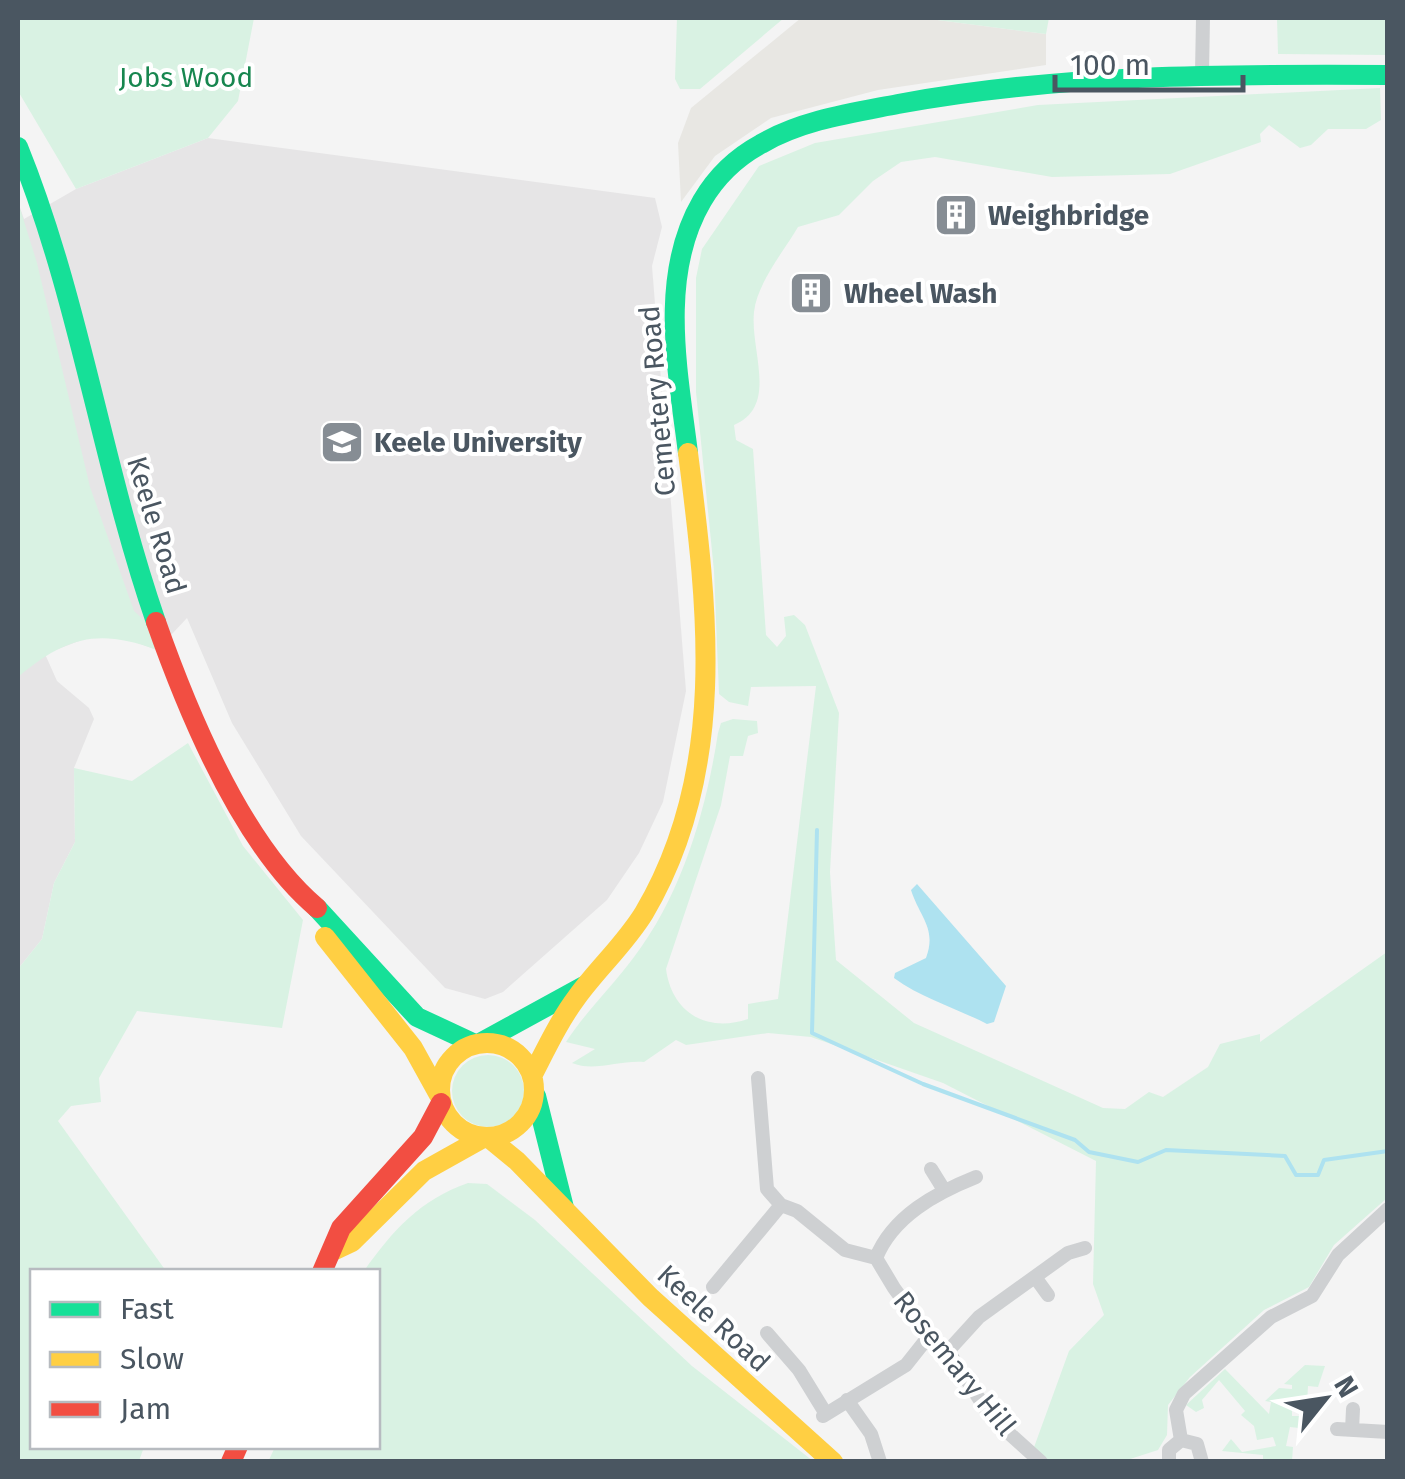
<svg xmlns="http://www.w3.org/2000/svg" width="1405" height="1479" viewBox="0 0 1405 1479" font-family="'Fira Sans',sans-serif">
	<rect width="100%" height="100%" fill="#f4f4f4"/>
	<!-- commercial -->
	<path fill="#e8e7e3" d="M801 18H922L1046 34V65L878 90 771 118 715 156 681 202 678 143 691 108Z"/>
	<!-- education -->
	<path fill="#e6e5e6" d="M208 138 655 198 662 227 652 266 686 691 663 802 639 853 607 900 503 992 485 999 445 988 301 836 232 723 187 618 157 650 124 638 92 636 45 654 57 681 89 708 94 719 74 768 75 842 54 883 42 939 18 969V202L24 219 76 189Z"/>
	<!-- green -->
	<path fill="#d9f2e3" d="M18 18H254L238 101 208 138 76 189 18 91Z
		M677 18H784L700 89H680L675 79Z
		M922 18H1049L1046 34Z
		M1277 18H1387V55L1278 54Z
		M1380 88 1381 120 1366 129H1328L1311 145 1300 148 1269 125 1260 134 1261 142 1170 174 1052 177 935 157 901 162 873 181 839 215 798 227C784 251 757 283 754 312 750 351 779 406 734 425L736 440 753 449 766 635 777 647 786 636 784 617 794 615 805 625 839 713 830 872 836 960 914 1023 1103 1108 1125 1109 1149 1092 1163 1097 1208 1067 1220 1044 1260 1034V1042L1387 952V1198L1334 1245 1309 1287 1264 1310 1190 1377 1168 1405 1167 1435 1158 1450 1124 1461H1029L1069 1351 1104 1315 1093 1284 1096 1161 943 1083 811 1037 768 1033 686 1045 676 1040 644 1062C619 1060 594 1072 572 1063L595 1049 566 1042C586 1011 612 987 634 957 682 894 706 811 718 733L721 723 733 719 757 721 758 733 748 736 743 756H730L721 805 666 969C672 1013 707 1033 748 1019V1004L778 999 816 686 751 687 748 706 729 702 719 694 714 571 696 392V278L702 249 759 166 815 143 1038 105Z
		M18 202 37 263 90 487 134 611 145 621 157 650C98 628 66 637 18 677Z
		M188 743 243 846 303 920 282 1028 137 1011 99 1078 101 1102 71 1106 58 1121 166 1271 32 1272V1446L144 1447 139 1461H18V969L42 939 54 883 75 842 74 768 132 781Z
		M452 1091a36 36 0 1 1 72 0a36 36 0 1 1-72 0Z
		M468 1183 487 1184 535 1220 692 1366 813 1461 268 1462 275 1447 378 1446V1272L364 1271C392 1231 421 1199 468 1183Z
		M1305 1365 1325 1366 1318 1387 1308 1386 1307 1404 1281 1403 1292 1405V1416H1299V1428L1290 1427 1286 1446 1293 1447 1292 1461H1263V1455L1222 1451 1231 1439 1242 1452 1276 1446 1273 1437 1257 1440 1254 1426 1241 1415 1245 1411 1219 1380 1202 1400 1204 1408 1196 1412 1186 1405 1225 1369 1269 1414 1271 1402 1265 1401 1279 1388 1292 1389V1385L1284 1384Z"/>
	<!-- water -->
	<path fill="#aee2f0" d="M917 884 1006 986 994 1022 987 1024C956 1008 923 999 894 978L895 973 926 958C937 928 920 918 911 890Z"/>
	<g fill="none" stroke-linecap="round" stroke-linejoin="round">
		<!-- stream -->
		<path stroke="#aee2f0" stroke-width="4" d="M817 830 812 1033 923 1084 1075 1140 1089 1152 1138 1162 1166 1150 1285 1156 1296 1175H1318L1324 1160 1388 1151"/>
		<!-- street -->
		<path stroke="#ced0d2" stroke-width="14" d="M1202 73 1203 18
			M758 1078 767 1189 781 1205 797 1211 845 1250 876 1258
			M931 1169 944 1190
			M876 1258 894 1288 929 1336 948 1351 991 1417 1041 1462
			M876 1258C893 1216 936 1193 976 1177
			M1035 1277 1048 1295
			M713 1287 781 1205
			M767 1333 799 1370 826 1414
			M948 1351 979 1317 1068 1253 1085 1248
			M847 1400 871 1434 880 1462
			M823 1416 906 1365 929 1336
			M1337 1429 1388 1432
			M1352 1430 1353 1409
			M1181 1440 1176 1410 1184 1394 1271 1317 1312 1296 1338 1255 1388 1209
			M1181 1440 1197 1444 1202 1462
			M1169 1462V1450L1181 1440"/>
		<!-- fast -->
		<path stroke="#16e098" stroke-width="20" d="M18 147C80 300 102 466 156 622
			M688 453C678 372 658 276 702 201 716 177 737 157 761 144 802 120 852 113 898 104 1060 74 1224 74 1388 75
			M317 908 417 1017 475 1044
			M480 1043 584 986
			M536 1096 564 1208"/>
		<!-- slow -->
		<path stroke="#ffcf43" stroke-width="20" d="M325 937 413 1048 439 1095
			M440 1090a47 47 0 1 1 94 0a47 47 0 1 1-94 0Z
			M532 1076C546 1049 559 1021 577 997 598 968 625 944 644 913 728 771 708 609 688 453
			M489 1138 517 1161 650 1297 833 1462
			M335 1250 352 1242 424 1171 483 1138"/>
		<!-- jam -->
		<path stroke="#f24e42" stroke-width="20" d="M156 622C188 713 242 845 317 908
			M322 1272 341 1228 423 1137 441 1103
			M231 1462 238 1446"/>
	</g>
	<!-- icons -->
	<defs>
		<g id="building-square" transform="scale(2.25)"><rect x="-9" y="-9" width="18" height="18" rx="4" fill="#868d94" stroke="#fff"/><path d="M-4-6H4V6H1V3H-1V6H-4ZM-2.5-4.3h1.7v1.8h-1.7ZM.8-4.3h1.7v1.8H.8ZM-2.5-1h1.7V.8h-1.7ZM.8-1h1.7V.8H.8Z" fill="#fff"/></g>
		<g id="university-square" transform="scale(2.25)"><rect x="-9" y="-9" width="18" height="18" rx="4" fill="#868d94" stroke="#fff"/><path d="M0-5L7-2L0 1L-7-2ZM-4 1L0 2.5L4 1V4Q0 6-4 4Z" fill="#fff"/></g>
	</defs>
	<g fill-rule="evenodd">
		<use href="#building-square" x="956" y="215"/>
		<use href="#building-square" x="811" y="293"/>
		<use href="#university-square" x="342" y="442"/>
	</g>
	<g text-anchor="middle" stroke-width="8" stroke-linejoin="round" paint-order="stroke">
		<!-- park labels -->
		<g font-size="28" fill="#17864f" stroke="#fff">
			<text x="186" y="87">Jobs Wood</text>
		</g>
		<!-- poi labels -->
		<g font-size="28" font-weight="bold" fill="#4a5661" stroke="#fff" text-anchor="start">
			<text x="988" y="225">Weighbridge</text>
			<text x="844" y="303">Wheel Wash</text>
			<text x="374" y="452">Keele University</text>
		</g>
		<!-- street labels -->
		<g font-size="28" fill="#4a5661" stroke="#fff">
			<text transform="translate(657 401) rotate(-95)" y="10">Cemetery Road</text>
			<text transform="translate(157 525) rotate(73)" y="10">Keele Road</text>
			<text transform="translate(714 1318) rotate(43)" y="10">Keele Road</text>
			<text transform="translate(955 1363) rotate(51)" y="10">Rosemary Hill</text>
		</g>
	</g>
	<!-- border -->
	<rect width="1405" height="1479" fill="none" stroke="#4a5661" stroke-width="40"/>
	<!-- legend -->
	<rect x="30" y="1269" width="350" height="180" fill="#ffffff" stroke="#b7bbc0" stroke-width="2.5"/>
	<rect x="50" y="1302" width="50" height="15" fill="#16e098" stroke="#b7bbc0" stroke-width="2.5"/>
	<text x="120" y="1319" font-size="30" fill="#4a5661">Fast</text>
	<rect x="50" y="1352" width="50" height="15" fill="#ffcf43" stroke="#b7bbc0" stroke-width="2.5"/>
	<text x="120" y="1369" font-size="30" fill="#4a5661">Slow</text>
	<rect x="50" y="1402" width="50" height="15" fill="#f24e42" stroke="#b7bbc0" stroke-width="2.5"/>
	<text x="120" y="1419" font-size="30" fill="#4a5661">Jam</text>
	<!-- north arrow -->
	<g transform="translate(1325 1399) rotate(60)" stroke="#ffffff" stroke-width="8" paint-order="stroke">
	<path d="M0-8L18 38L0 25L-18 38Z" fill="#4a5661"/>
	<text y="-15" font-size="28" font-weight="bold" text-anchor="middle" fill="#4a5661">N</text>
	</g>
	<!-- scale -->
	<path d="M1055 75v15h188v-15" fill="none" stroke="#4a5661" stroke-width="5"/>
	<text x="1070" y="75" font-size="30" fill="#4a5661" stroke="#ffffff" stroke-width="8" paint-order="stroke">100 m</text>
</svg>
